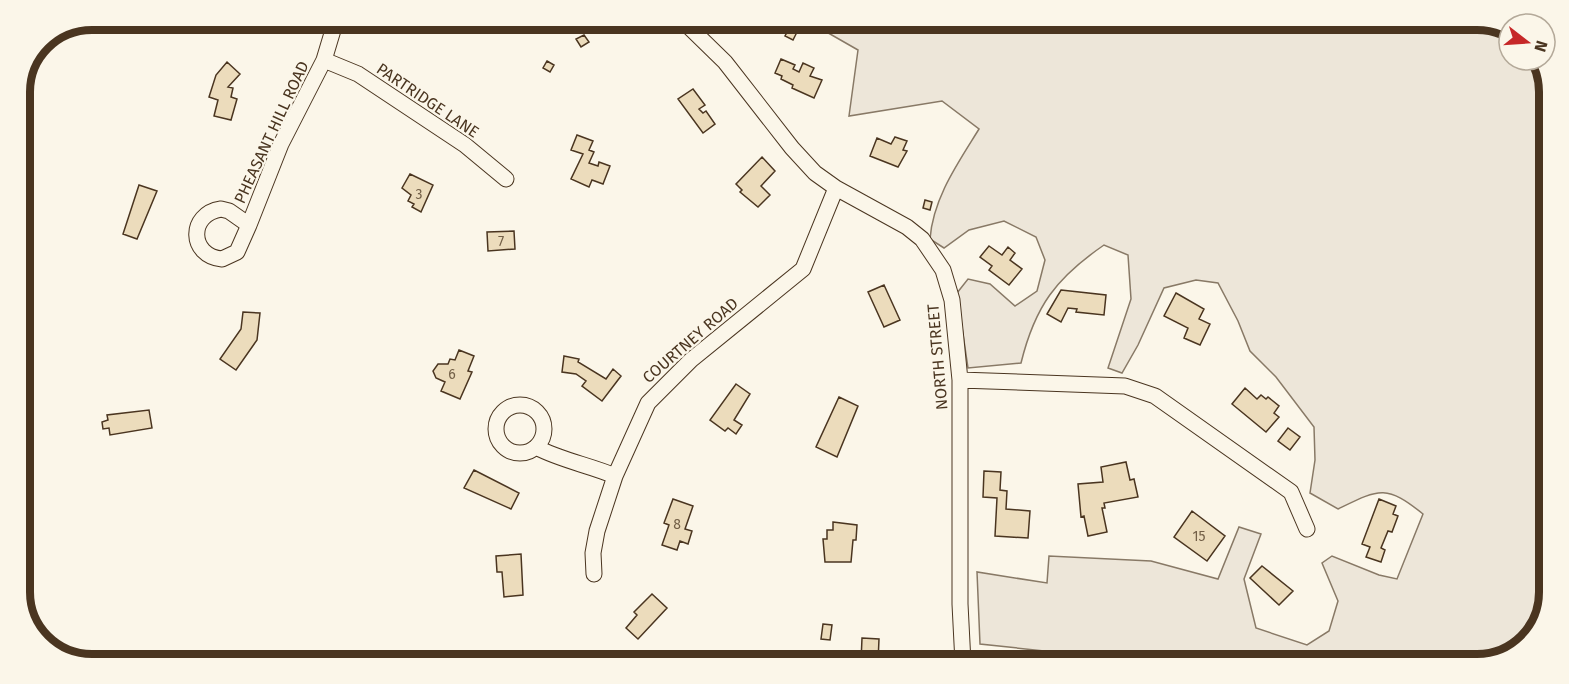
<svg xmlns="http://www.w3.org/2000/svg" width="1569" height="684" viewBox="0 0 1569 684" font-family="'Fira Sans',sans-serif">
	<rect width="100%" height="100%" fill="#fbf6e9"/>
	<!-- green -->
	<path fill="#ede6d9" stroke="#887966" stroke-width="1.5" d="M809 22 1504 25 1509 29V60H1539L1549 87 1544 619 1517 652 1477 664 1120 663 1119 659 980 644 977 572 1047 583 1049 556 1151 561 1218 579 1239 527 1261 534 1244 579 1256 628 1307 645 1329 631 1338 601 1322 563 1332 556 1379 575 1397 579 1423 514C1386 484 1379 489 1338 509L1310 493 1315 460 1314 427 1276 377 1250 351 1238 321 1218 283 1196 280 1164 288 1138 345 1122 373 1108 368 1131 299 1128 255 1104 245C1056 278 1035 306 1021 363L968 368 957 293 968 279 990 284 1015 306 1037 291 1045 260 1036 237 1004 221 969 230 944 248 930 239C933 198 958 163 979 129L942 101 849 116 858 50Z"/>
	<!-- building -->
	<path fill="#ecdcbc" stroke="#4a3520" stroke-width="1.5" d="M790 27 798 30 793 40 785 36Z
		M584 35 589 42 581 47 576 39Z
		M781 59 795 65 793 69 799 72 803 63 814 68 810 76 822 80 814 98 792 88 793 85 781 79 782 76 775 73Z
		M547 61 554 65 550 72 543 68Z
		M227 62 240 74 228 87 233 88 231 97 237 99 231 120 214 116 218 100 209 97 216 75Z
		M693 89 705 105 699 109 703 113 706 111 715 124 703 133 678 99Z
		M577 135 593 141 589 150 594 152 589 163 598 166 599 162 610 166 603 184 592 180 589 187 571 179 583 154 571 150Z
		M895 137 907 141 903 150 907 151 898 167 870 156 877 138 891 144Z
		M762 157 775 171 761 186 770 195 758 207 740 192 742 190 736 184Z
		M410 174 433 185 421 212 412 207 414 204 408 201 411 195 402 188Z
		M139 185 157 191 137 239 123 234Z
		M925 200 932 202 930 210 923 208Z
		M514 231 515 249 488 251 487 232Z
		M989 246 1002 255 1008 247 1015 253 1010 260 1022 269 1009 285 989 270 992 266 980 257Z
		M884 285 900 320 884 327 868 292Z
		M1061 290 1106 295 1104 315 1076 312 1077 309 1068 308 1061 322 1047 314Z
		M1176 293 1204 309 1199 319 1210 324 1200 345 1184 338 1188 328 1164 316Z
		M243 312 260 313 257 340 236 370 220 359 241 329Z
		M459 350 474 356 468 371 472 372 460 399 441 391 445 382 436 378 433 371 438 364H448L450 359 455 360Z
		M564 356 579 359 578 362 606 379 613 369 621 376 602 401 582 386 586 381 576 374 562 372Z
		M736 384 750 394 734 420 742 425 736 434 728 428 725 431 710 420Z
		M1245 388 1257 399 1261 395 1266 399 1268 397 1279 406 1274 413 1279 417 1266 432 1232 404Z
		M839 397 858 406 837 457 816 447Z
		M149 410 152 428 110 435 109 428 103 429 102 422 108 420 107 415Z
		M1288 428 1300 437 1290 450 1278 441Z
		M1126 462 1130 480 1134 479 1138 497 1104 503 1105 508H1102L1107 532 1088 536 1084 516 1081 517 1078 484 1103 482 1101 467Z
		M474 470 519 493 511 509 464 488Z
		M984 471 1001 472 1000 490 1007 491 1006 509 1030 511 1028 538 995 536 997 498 983 497Z
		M673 499 693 506 685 529 692 531 688 544 680 541 677 550 662 545 669 525 664 523Z
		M1379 499 1396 506 1393 514 1398 516 1392 532 1388 531 1381 548 1385 550 1381 562 1366 557 1370 547 1362 544Z
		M1192 511 1225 536 1207 561 1174 537Z
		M833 522 857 525 856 540H853L851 562H825L823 539H827V530H833Z
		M521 554 523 595 504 597 502 572H497L496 556Z
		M1262 566 1293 591 1279 605 1250 578Z
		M652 594 667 608 638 639 626 628 637 615 634 612Z
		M823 624 832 625 830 640 821 639Z
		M862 638 879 639 878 662H861Z"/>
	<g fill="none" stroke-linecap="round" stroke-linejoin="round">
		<!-- minor casing -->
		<g stroke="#4a3520" stroke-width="17">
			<path id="minor" d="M684 22 725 62 792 148 815 173 836 188 907 227 922 239 943 270 952 300 960 380V604L963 663
				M324 60 358 74 465 145 506 179
				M221 209 229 211 249 225 237 252 222 259C189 256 188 214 221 209Z
				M249 225 281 144 324 60 336 20
				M960 380 1125 386 1155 396 1291 492 1307 529
				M496 429a24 24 0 1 1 48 0a24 24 0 1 1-48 0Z
				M536 447C560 460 589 465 615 476
				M594 574 593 553 597 531 615 476 648 403 691 360 803 269 836 188"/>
		</g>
		<!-- minor -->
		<use href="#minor" stroke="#fbf6e9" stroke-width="15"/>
	</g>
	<g text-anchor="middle" stroke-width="4.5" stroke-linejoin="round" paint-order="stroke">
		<!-- number labels -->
		<g font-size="14" fill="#725f47">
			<text x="419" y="199">3</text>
			<text x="501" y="246">7</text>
			<text x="452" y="379">6</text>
			<text x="677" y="529">8</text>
			<text x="1199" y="541">15</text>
		</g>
		<!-- street labels -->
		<g font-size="16" fill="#4a3520" stroke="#fbf6e9">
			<text transform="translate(428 100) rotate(34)" y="6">PARTRIDGE LANE</text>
			<text transform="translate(271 132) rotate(-65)" y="6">PHEASANT HILL ROAD</text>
			<text transform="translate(690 340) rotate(-41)" y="6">COURTNEY ROAD</text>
			<text transform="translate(937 357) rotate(-95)" y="6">NORTH STREET</text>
		</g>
	</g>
	<!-- crop -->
	<path d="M0 0H1569V684H0ZM92 30H1477A62 62 0 0 1 1539 92V592A62 62 0 0 1 1477 654H92A62 62 0 0 1 30 592V92A62 62 0 0 1 92 30Z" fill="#fbf6e9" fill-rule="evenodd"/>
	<path fill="none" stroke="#4a3520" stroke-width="8" d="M92 30H1477A62 62 0 0 1 1539 92V592A62 62 0 0 1 1477 654H92A62 62 0 0 1 30 592V92A62 62 0 0 1 92 30Z"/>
	<!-- north arrow -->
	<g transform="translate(1527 42) rotate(107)"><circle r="28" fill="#fbf6e9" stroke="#b4a999" stroke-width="1.5"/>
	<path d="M0-4.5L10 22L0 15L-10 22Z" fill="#c62828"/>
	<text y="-9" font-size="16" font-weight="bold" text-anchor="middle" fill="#4a3520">N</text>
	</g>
</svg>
